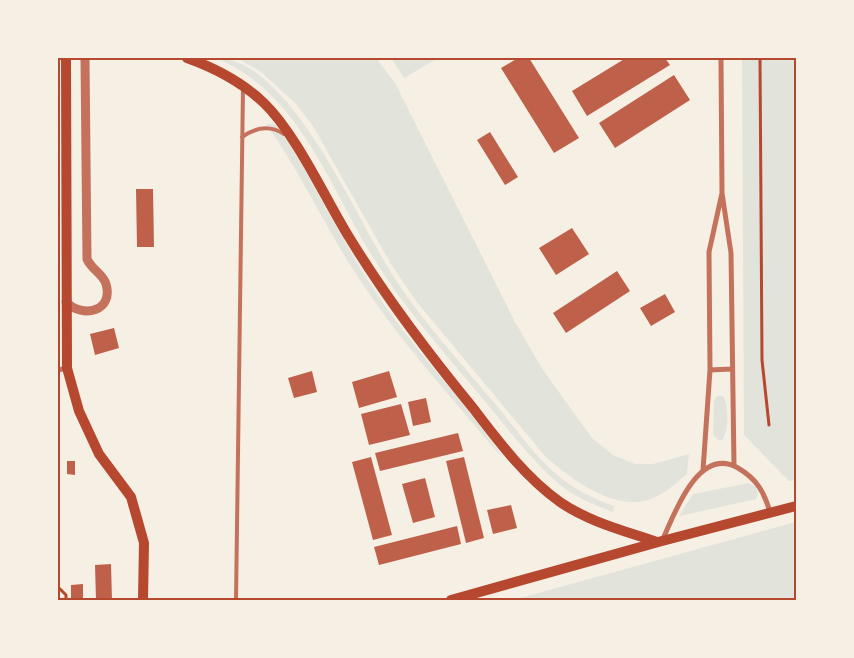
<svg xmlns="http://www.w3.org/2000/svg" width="854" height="658" viewBox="0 0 854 658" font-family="Commissioner,sans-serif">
	<rect width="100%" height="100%" fill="#f6efe4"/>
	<!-- green -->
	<path fill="#e2e4dc" d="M216 58C289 57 357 220 392 274 420 319 457 358 491 399 512 423 531 452 555 473 573 489 592 498 614 506L613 512C597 506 582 500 568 491 535 466 510 431 483 399 443 351 400 304 368 249 326 178 297 92 216 58Z
		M237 58H376L395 83 515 322 543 370 592 438 613 455 635 464H653L689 454 687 474C675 484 664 495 648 500 614 511 569 478 545 456L416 301 391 264 313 126 295 103 261 72Z
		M391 58H438L404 78Z
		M742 58H796V480L789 481 744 435Z
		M266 124H275L287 140C319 193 346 249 381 300 418 355 467 402 503 459 454 400 400 342 358 277 325 228 301 172 266 124Z
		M717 396H723C729 404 729 433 722 440H718L713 435 714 401Z
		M749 483 756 487 758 494 756 499 679 516 693 494Z
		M796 522V600H513Z"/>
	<!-- building -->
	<path fill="#bf614a" d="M518 58H529L579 138 554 153 501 68Z
		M626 58H665L670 65 587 116 572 91Z
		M674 75 690 100 615 148 599 123Z
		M490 132 518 177 505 185 477 140Z
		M136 189H153L154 247H137Z
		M572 228 589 254 556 275 539 248Z
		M617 271 630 291 566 333 553 313Z
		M665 294 675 312 651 326 640 308Z
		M114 328 119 348 95 355 90 334Z
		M312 371 317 392 294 398 288 378Z
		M389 371 397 397 359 408 352 382Z
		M426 398 431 422 413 426 408 402Z
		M401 404 410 435 369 445 361 414Z
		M458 433 463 451 380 471 375 453Z
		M371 457 392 535 373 540 352 462Z
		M464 457 484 538 466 543 446 461Z
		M67 461H75V475L67 474Z
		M425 478 435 517 413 523 402 484Z
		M511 505 517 528 493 534 487 510Z
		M457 526 461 544 379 565 374 547Z
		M111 564 112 600H96L95 565Z
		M83 584V598H71V585Z"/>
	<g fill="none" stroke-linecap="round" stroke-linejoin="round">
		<!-- path -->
		<path stroke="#b5482f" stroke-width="3" d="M760 58 762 360 769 425
			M58 587 66 595V600"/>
		<!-- service -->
		<path stroke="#c5725c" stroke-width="4" d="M242 137C256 127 270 125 284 134
			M236 600 243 88"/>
		<!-- minor -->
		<path stroke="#c5725c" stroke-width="5" d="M721 58 722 193
			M58 370 67 368
			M710 370 731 369
			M703 470 710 370 709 252 722 193 731 253 734 466
			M662 541C674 515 698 445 738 468 757 479 764 492 770 512"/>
		<!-- tertiary -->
		<path stroke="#c5725c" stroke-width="9" d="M66 302C83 319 114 311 106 284 103 274 91 269 87 259L85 58"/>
		<!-- secondary -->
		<path stroke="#b5482f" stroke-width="10" d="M66 58 67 368 79 411 99 454 131 497 144 543 143 600
			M187 58C215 68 242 82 264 103 296 134 325 198 349 237 386 298 428 353 473 408 499 442 525 477 560 502 589 522 625 531 657 542
			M451 600 662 541 796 506"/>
	</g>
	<!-- border -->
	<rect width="854" height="658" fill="none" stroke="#f6efe4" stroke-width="118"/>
	<rect x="59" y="59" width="736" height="540" fill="none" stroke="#b5482f" stroke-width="2"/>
</svg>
